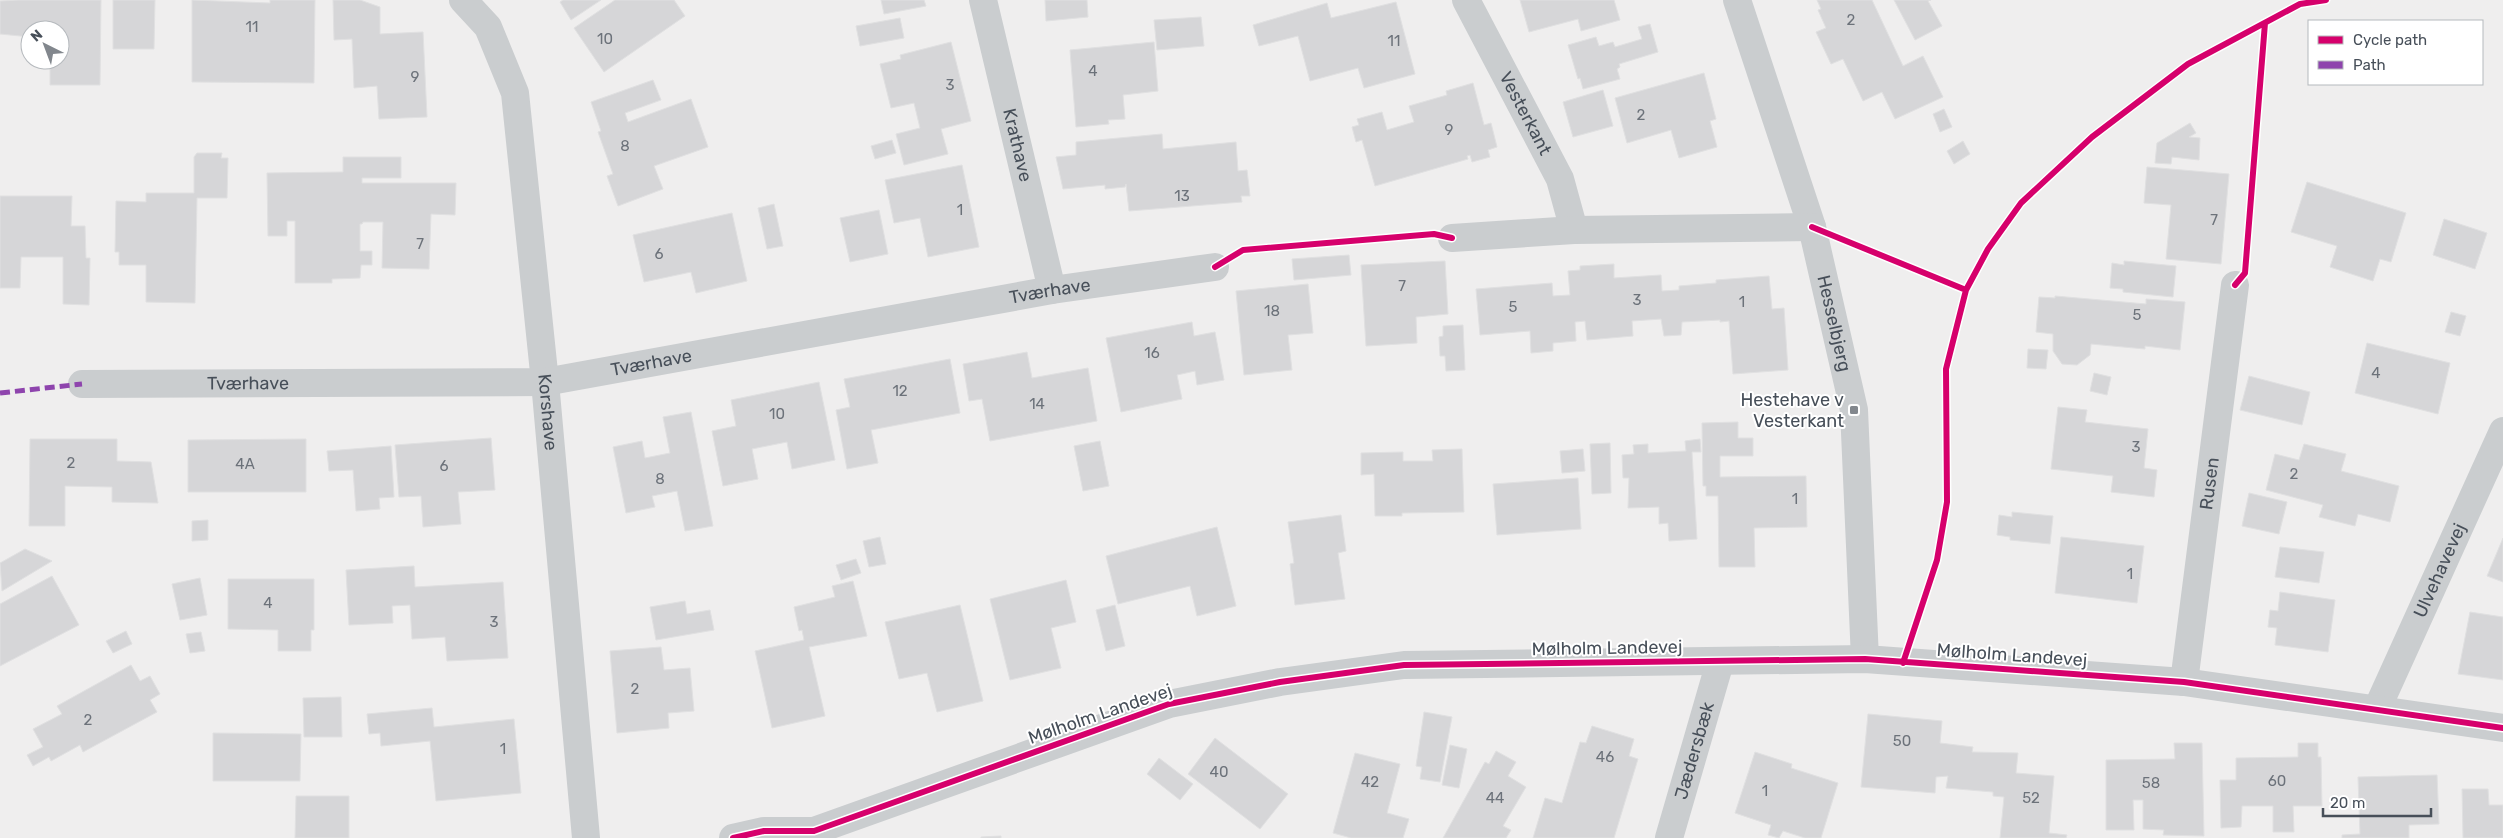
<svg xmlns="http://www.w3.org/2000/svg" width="2503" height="838" viewBox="0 0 2503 838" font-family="Rubik,sans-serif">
	<rect width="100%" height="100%" fill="#efeeee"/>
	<!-- building -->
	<path fill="#d6d6d8" stroke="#e0e0e1" d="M18 0H101L100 85H50V60H60V30H30V37L0 34V1Z
		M113 0H155L154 49H113Z
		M192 0 270 3V0H315L314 83 192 82Z
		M333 0H360L380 7V34L423 32 427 117 379 119 377 86 354 88 352 39 334 40Z
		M563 0H601L571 20 560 2Z
		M615 0H674L685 16 604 72 574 28Z
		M881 0H924L926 6 884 14Z
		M1045 0H1087L1088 17 1046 21Z
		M1520 0H1614L1620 20 1581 31 1578 19 1529 32Z
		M1817 0H1872L1903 66 1923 56 1943 97 1895 119 1882 92 1863 101 1843 59 1831 64 1816 32 1826 28 1818 10 1821 9Z
		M1894 0H1931L1928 1 1942 26 1915 40Z
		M1396 2 1415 74 1364 88 1358 68 1310 81 1298 36 1259 46 1253 25 1327 3 1331 18Z
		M1201 17 1204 46 1157 50 1154 20Z
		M900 18 904 38 860 46 856 26Z
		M1650 24 1658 52 1619 64 1620 67 1617 69 1620 79 1583 89 1580 78 1578 79 1568 45 1596 37 1599 46 1613 42 1615 47 1642 39 1638 27Z
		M951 42 971 121 941 129 948 154 904 165 896 134 920 128 914 103 891 108 880 64 901 59 900 55Z
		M1154 42 1158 91 1123 95 1125 119 1108 120 1109 124 1076 127 1070 50Z
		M1704 73 1716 119 1710 121 1717 147 1679 158 1671 130 1627 143 1615 98Z
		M653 80 661 100 625 113 628 122 691 99 708 147 654 166 663 189 618 206 607 176 613 174 598 132 601 131 591 102Z
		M1473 83 1484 125 1491 123 1497 147 1488 150 1490 157 1472 162 1470 155 1467 156 1468 159 1375 186 1362 140 1356 142 1352 127 1359 125 1357 119 1382 112 1387 130 1414 122 1409 106 1447 95 1446 91Z
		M1603 90 1613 126 1573 137 1563 102Z
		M1944 109 1952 127 1940 132 1933 114Z
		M2190 123 2196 133 2189 137 2200 138 2199 160 2172 157 2171 164 2155 163 2157 143Z
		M1162 134 1163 149 1236 142 1238 171 1247 170 1250 196H1241L1242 202 1129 211 1126 184 1125 187 1105 189V185L1063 189 1056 157 1076 155V142Z
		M892 140 896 153 875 159 871 146Z
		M1963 141 1970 154 1954 164 1947 151Z
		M197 153H222L221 158H228L227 198H197L195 303 146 302V265H119V252H115L116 201 146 202V193H194V157Z
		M343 157H401V178H362V183H456L455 215 431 214 429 269 382 268 383 222H363L362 224H360V251H372V265H361L360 278 332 279V283H295V221H287V236H268L267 173 343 172Z
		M962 165 979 247 928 257 920 218 894 223 885 180Z
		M2147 167 2229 174 2221 264 2166 259 2171 205 2144 203Z
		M2307 182 2406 213 2391 262 2380 259 2373 281 2330 267 2337 246 2291 232Z
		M0 196H72L71 226H85L86 258H90L89 305 63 304V257H21L20 288H0Z
		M774 204 783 246 767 249 758 208Z
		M879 210 888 254 850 262 840 218Z
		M732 213 747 281 696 293 691 272 644 282 633 235Z
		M2444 219 2487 233 2475 269 2433 255Z
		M1349 255 1351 275 1294 280 1292 259Z
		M1445 261 1448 314 1416 317 1417 343 1366 346 1361 265Z
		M2124 261 2176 266 2173 297 2123 292V289L2110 288 2112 263 2124 265Z
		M1614 264V278L1661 275 1662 291 1679 290V286L1716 283V280L1769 276 1772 309 1784 308 1788 370 1733 374 1729 321 1720 322V320L1682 322 1681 335 1664 336 1661 319 1632 321 1633 336 1587 340 1585 321 1575 322 1576 341 1553 343V351L1531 353 1530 331 1480 335 1476 289 1552 283 1553 296 1570 295 1568 271 1580 270V266Z
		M1308 284 1313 333 1288 335 1292 370 1244 375 1236 291Z
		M2055 296 2146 304V299L2185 302 2180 350 2145 346V349L2091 344 2090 355 2077 365 2062 364 2053 351V334L2036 332 2039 297 2055 298Z
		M2451 312 2466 316 2460 336 2445 332Z
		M1192 322 1194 336 1215 332 1224 380 1197 385 1195 371 1177 375 1182 399 1121 412 1106 338Z
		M1463 325 1465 370 1446 371 1445 356H1440L1439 337 1443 336V326Z
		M2367 343 2450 363 2438 414 2355 393Z
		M2028 349 2048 350 2046 369 2027 368Z
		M1027 352 1032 378 1088 368 1097 421 990 441 982 399 969 401 963 364Z
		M950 359 960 413 871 430 878 463 847 469 836 410 850 407 844 379Z
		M2094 373 2111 377 2107 395 2090 391Z
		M2249 376 2310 392 2302 425 2240 410Z
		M819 382 835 460 792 469 787 442 752 449 758 479 723 486 712 431 736 426 731 400Z
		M2058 407 2087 410 2085 422 2148 429 2144 468 2157 470 2154 497 2111 492 2113 476 2051 469Z
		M691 412 713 526 685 531 677 491 652 496 655 507 626 513 613 447 642 441 645 458 670 453 663 417Z
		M1738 422V438H1753V456H1720V477L1806 476 1807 527 1754 528 1755 567H1719L1718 496H1706V486H1703L1702 423Z
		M491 438 495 490 458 492 461 524 423 527 421 496 399 497 395 445Z
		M30 439H117V461L151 462 158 503 112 502V487L65 486V526H29Z
		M306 439V492H188V440Z
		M1700 439 1701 452H1692L1697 539 1669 541 1668 523 1659 524V507L1628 508 1629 478H1623L1622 455 1634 454 1633 445 1648 444V453L1686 451 1685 441Z
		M1100 441 1109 486 1083 491 1074 446Z
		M1610 443 1611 493 1592 494 1590 444Z
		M2304 444 2346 454 2341 471 2399 486 2390 522 2358 514 2355 526 2319 517 2323 505 2266 490 2275 454 2299 460Z
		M391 446 394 497 379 498 380 509 356 511 353 470 329 471 327 451Z
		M1462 449 1464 512 1402 513V516H1375L1374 474 1361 475V453L1403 452V461H1433L1432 450Z
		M1583 449 1585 471 1562 473 1560 451Z
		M1578 478 1581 529 1497 535 1493 484Z
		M2249 493 2287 502 2279 534 2242 526Z
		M2012 512 2053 516 2050 544 2010 540V537L1997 535 1999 515 2012 517Z
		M1341 515 1346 551 1338 553 1345 599 1295 605 1290 564 1294 563 1288 522Z
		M208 520V540L192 541V521Z
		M1217 527 1236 606 1197 616 1190 586 1118 604 1106 556Z
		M880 537 886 564 869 567 863 541Z
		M2061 537 2144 546 2137 603 2055 593Z
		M2503 538V582L2487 576Z
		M2280 547 2324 552 2319 583 2275 577Z
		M25 549 52 561 2 591 0 563Z
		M856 559 861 573 841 580 836 565Z
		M414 566 415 587 503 582 508 658 447 661 445 637 412 639 410 605 392 606 393 623 349 625 346 570Z
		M52 576 79 625 0 666V604Z
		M200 578 207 615 180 620 172 584Z
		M228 579H314V630H311V651H278V630L228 629Z
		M1066 580 1076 622 1051 628 1061 668 1010 680 990 599Z
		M853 581 867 636 809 647 825 716 772 728 755 651 804 640 802 630 799 631 794 607 835 597 832 586Z
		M2280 592 2335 600 2328 652 2275 645 2277 628 2268 627 2270 610 2278 611Z
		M685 601 687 614 710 610 714 630 656 640 650 607Z
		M960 605 983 701 937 712 927 673 899 679 885 622Z
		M1115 605 1125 646 1106 651 1096 610Z
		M2470 612 2503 617V680L2458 674Z
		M126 631 132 644 113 653 106 641Z
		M201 632 205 651 190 653 186 634Z
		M661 647 664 670 690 668 694 711 668 713 669 728 617 733 610 651Z
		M131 665 140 681 150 676 160 694 150 700 157 712 83 752 80 745 51 761 49 757 33 766 27 755 43 747 33 729 62 714 57 706Z
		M341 697 342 737H304L303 698Z
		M432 708 434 727 514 719 521 793 436 801 430 741 381 746 380 733 369 734 367 714Z
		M1424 712 1452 717 1440 782 1420 779 1422 767 1416 766Z
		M1868 714 1942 721 1940 743 1973 747 1972 752 2018 753 2016 773 2054 776 2049 833 2067 835 2066 838H2000L2004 797 1993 796V792L1946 788 1948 776 1936 777 1935 793 1861 787Z
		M1592 726 1634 739 1629 756 1638 759 1614 838H1533L1545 798 1562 803 1580 742 1586 743Z
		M213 733 301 734 300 781H213Z
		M1215 738 1288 794 1260 829 1188 774Z
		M2174 743H2202L2204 836 2163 835 2164 830 2143 829V800H2133L2134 830H2106V760L2175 759Z
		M2298 743H2318V757H2321L2322 806H2293L2294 832H2273V806H2242L2241 827 2221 828 2220 780H2236V758L2298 757Z
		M1450 745 1467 749 1459 788 1442 785Z
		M1496 751 1516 762 1508 776 1526 787 1503 826 1511 830 1506 838H1443L1485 762 1489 764Z
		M1755 752 1792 764 1791 768 1838 783 1821 838H1805L1783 831 1779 838 1768 835 1771 825 1735 813Z
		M1355 753 1400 764 1387 813 1409 819 1403 838H1351L1333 833Z
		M1159 758 1193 784 1180 800 1147 774Z
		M2437 775 2439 824 2409 825V838H2342V835L2360 834 2358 777Z
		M2462 789H2488L2489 805H2503V838H2463Z
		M296 796H349V838H295Z
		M1001 836V838H981V837Z"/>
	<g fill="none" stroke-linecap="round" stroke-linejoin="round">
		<!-- street -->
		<g stroke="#cacdcf" stroke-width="28">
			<path id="s1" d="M463 0 488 27 515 93 545 382 586 838"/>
			<path id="s2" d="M983 0 1052 290"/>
			<path id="s3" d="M1466 0 1560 179 1574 230"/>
			<path id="s4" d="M1737 0 1812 227 1854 410 1865 659"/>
			<path d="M1452 238 1574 230 1812 227"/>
			<path id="s5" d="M82 384 545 382 1052 290 1215 267"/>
			<path id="s6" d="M2184 682 2235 285"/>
			<path id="s7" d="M2377 709 2503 431"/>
			<path d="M733 838 764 831H814L1169 704 1280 682 1404 665 1865 659 2184 682 2503 728"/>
			<path id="s8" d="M1669 838 1720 662"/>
		</g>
		<!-- quiet -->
		<path stroke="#8e44ad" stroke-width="5" stroke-dasharray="10 5" stroke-linecap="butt" d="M0 393 82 384"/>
		<!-- cycleway casing -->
		<g stroke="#fff" stroke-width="9">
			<path id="cycleway" d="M1812 227 1966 290
				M1215 267 1243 250 1434 234 1452 238
				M2235 285 2245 273 2265 23
				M1903 663 1937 560 1947 502 1946 369 1966 290 1988 249 2021 203 2092 137 2188 64 2300 4 2326 0
				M733 838 764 831H814L1169 704 1280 682 1404 665 1865 659 2184 682 2503 728"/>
		</g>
		<!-- cycleway -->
		<use href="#cycleway" stroke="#d6006c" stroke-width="6"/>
	</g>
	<!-- markers -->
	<rect fill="#82878d" stroke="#fff" stroke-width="2" x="1849" y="405" width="10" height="10" rx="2.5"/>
	<g text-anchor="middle" stroke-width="4" stroke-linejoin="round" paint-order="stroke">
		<!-- number labels -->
		<g font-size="15" fill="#6c727a">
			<text x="1851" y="25">2</text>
			<text x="252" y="32">11</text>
			<text x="605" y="44">10</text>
			<text x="1394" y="46">11</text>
			<text x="1093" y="76">4</text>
			<text x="415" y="82">9</text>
			<text x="950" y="90">3</text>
			<text x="1641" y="120">2</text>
			<text x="1449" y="135">9</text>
			<text x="625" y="151">8</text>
			<text x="1182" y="201">13</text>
			<text x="960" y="215">1</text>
			<text x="2214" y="225">7</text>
			<text x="420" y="249">7</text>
			<text x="659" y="259">6</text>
			<text x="1402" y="291">7</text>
			<text x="1637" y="305">3</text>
			<text x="1742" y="307">1</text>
			<text x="1513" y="312">5</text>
			<text x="1272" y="316">18</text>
			<text x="2137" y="320">5</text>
			<text x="1152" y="358">16</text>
			<text x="2376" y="378">4</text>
			<text x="900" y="396">12</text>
			<text x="1037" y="409">14</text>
			<text x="777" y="419">10</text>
			<text x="2136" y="452">3</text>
			<text x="71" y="468">2</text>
			<text x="245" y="469">4A</text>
			<text x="444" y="471">6</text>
			<text x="2294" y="479">2</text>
			<text x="660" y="484">8</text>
			<text x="1795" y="504">1</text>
			<text x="2130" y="579">1</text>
			<text x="268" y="608">4</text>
			<text x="494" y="627">3</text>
			<text x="635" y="694">2</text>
			<text x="88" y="725">2</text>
			<text x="1902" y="746">50</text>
			<text x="503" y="754">1</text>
			<text x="1605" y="762">46</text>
			<text x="1219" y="777">40</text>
			<text x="2277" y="786">60</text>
			<text x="1370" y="787">42</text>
			<text x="2151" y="788">58</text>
			<text x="1765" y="796">1</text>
			<text x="1495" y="803">44</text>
			<text x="2031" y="803">52</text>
		</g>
		<!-- street labels -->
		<g font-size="18" fill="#474f59" stroke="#fff">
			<text dy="6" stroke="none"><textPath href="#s3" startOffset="128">Vesterkant</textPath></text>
			<text dy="6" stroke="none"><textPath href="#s2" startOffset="149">Krathave</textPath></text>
			<text dy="6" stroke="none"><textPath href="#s5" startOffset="976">Tværhave</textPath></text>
			<text dy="6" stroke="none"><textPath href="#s4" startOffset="338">Hesselbjerg</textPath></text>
			<text dy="6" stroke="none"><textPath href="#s5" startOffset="571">Tværhave</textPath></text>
			<text dy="6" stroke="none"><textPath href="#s5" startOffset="166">Tværhave</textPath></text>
			<text dy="6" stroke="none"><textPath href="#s1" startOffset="429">Korshave</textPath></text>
			<text dy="6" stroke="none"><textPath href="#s6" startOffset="200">Rusen</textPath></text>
			<text dy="6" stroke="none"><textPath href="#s7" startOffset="152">Ulvehavevej</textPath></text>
			<text transform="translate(1607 648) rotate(-1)" y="6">Mølholm Landevej</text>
			<text transform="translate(2012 655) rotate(4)" y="6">Mølholm Landevej</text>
			<text transform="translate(1100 714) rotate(-19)" y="6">Mølholm Landevej</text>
			<text dy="6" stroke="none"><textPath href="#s8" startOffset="91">Jædersbæk</textPath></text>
		</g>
		<!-- poi labels -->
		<g font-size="18" fill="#474f59" stroke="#fff" text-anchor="end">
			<text x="1844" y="406">Hestehave v<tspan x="1844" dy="21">Vesterkant</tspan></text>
		</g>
	</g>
	<!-- legend -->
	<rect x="2308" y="20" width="175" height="65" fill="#ffffff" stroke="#b5b9bd"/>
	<rect x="2318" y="36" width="25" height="8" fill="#d6006c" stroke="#b5b9bd"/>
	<text x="2353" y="45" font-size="15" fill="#474f59">Cycle path</text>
	<rect x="2318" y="61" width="25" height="8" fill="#8e44ad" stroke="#b5b9bd"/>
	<text x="2353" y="70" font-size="15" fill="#474f59">Path</text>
	<!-- north arrow -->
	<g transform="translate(45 45) rotate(318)"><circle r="24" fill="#ffffff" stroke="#b5b9bd"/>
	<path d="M0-4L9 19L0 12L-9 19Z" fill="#82878d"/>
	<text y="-8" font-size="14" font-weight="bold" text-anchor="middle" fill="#474f59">N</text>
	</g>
	<!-- scale -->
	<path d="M2323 808v8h108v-8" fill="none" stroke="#474f59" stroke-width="2.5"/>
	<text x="2330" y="808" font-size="15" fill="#474f59" stroke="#ffffff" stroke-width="4" paint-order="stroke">20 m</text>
</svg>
